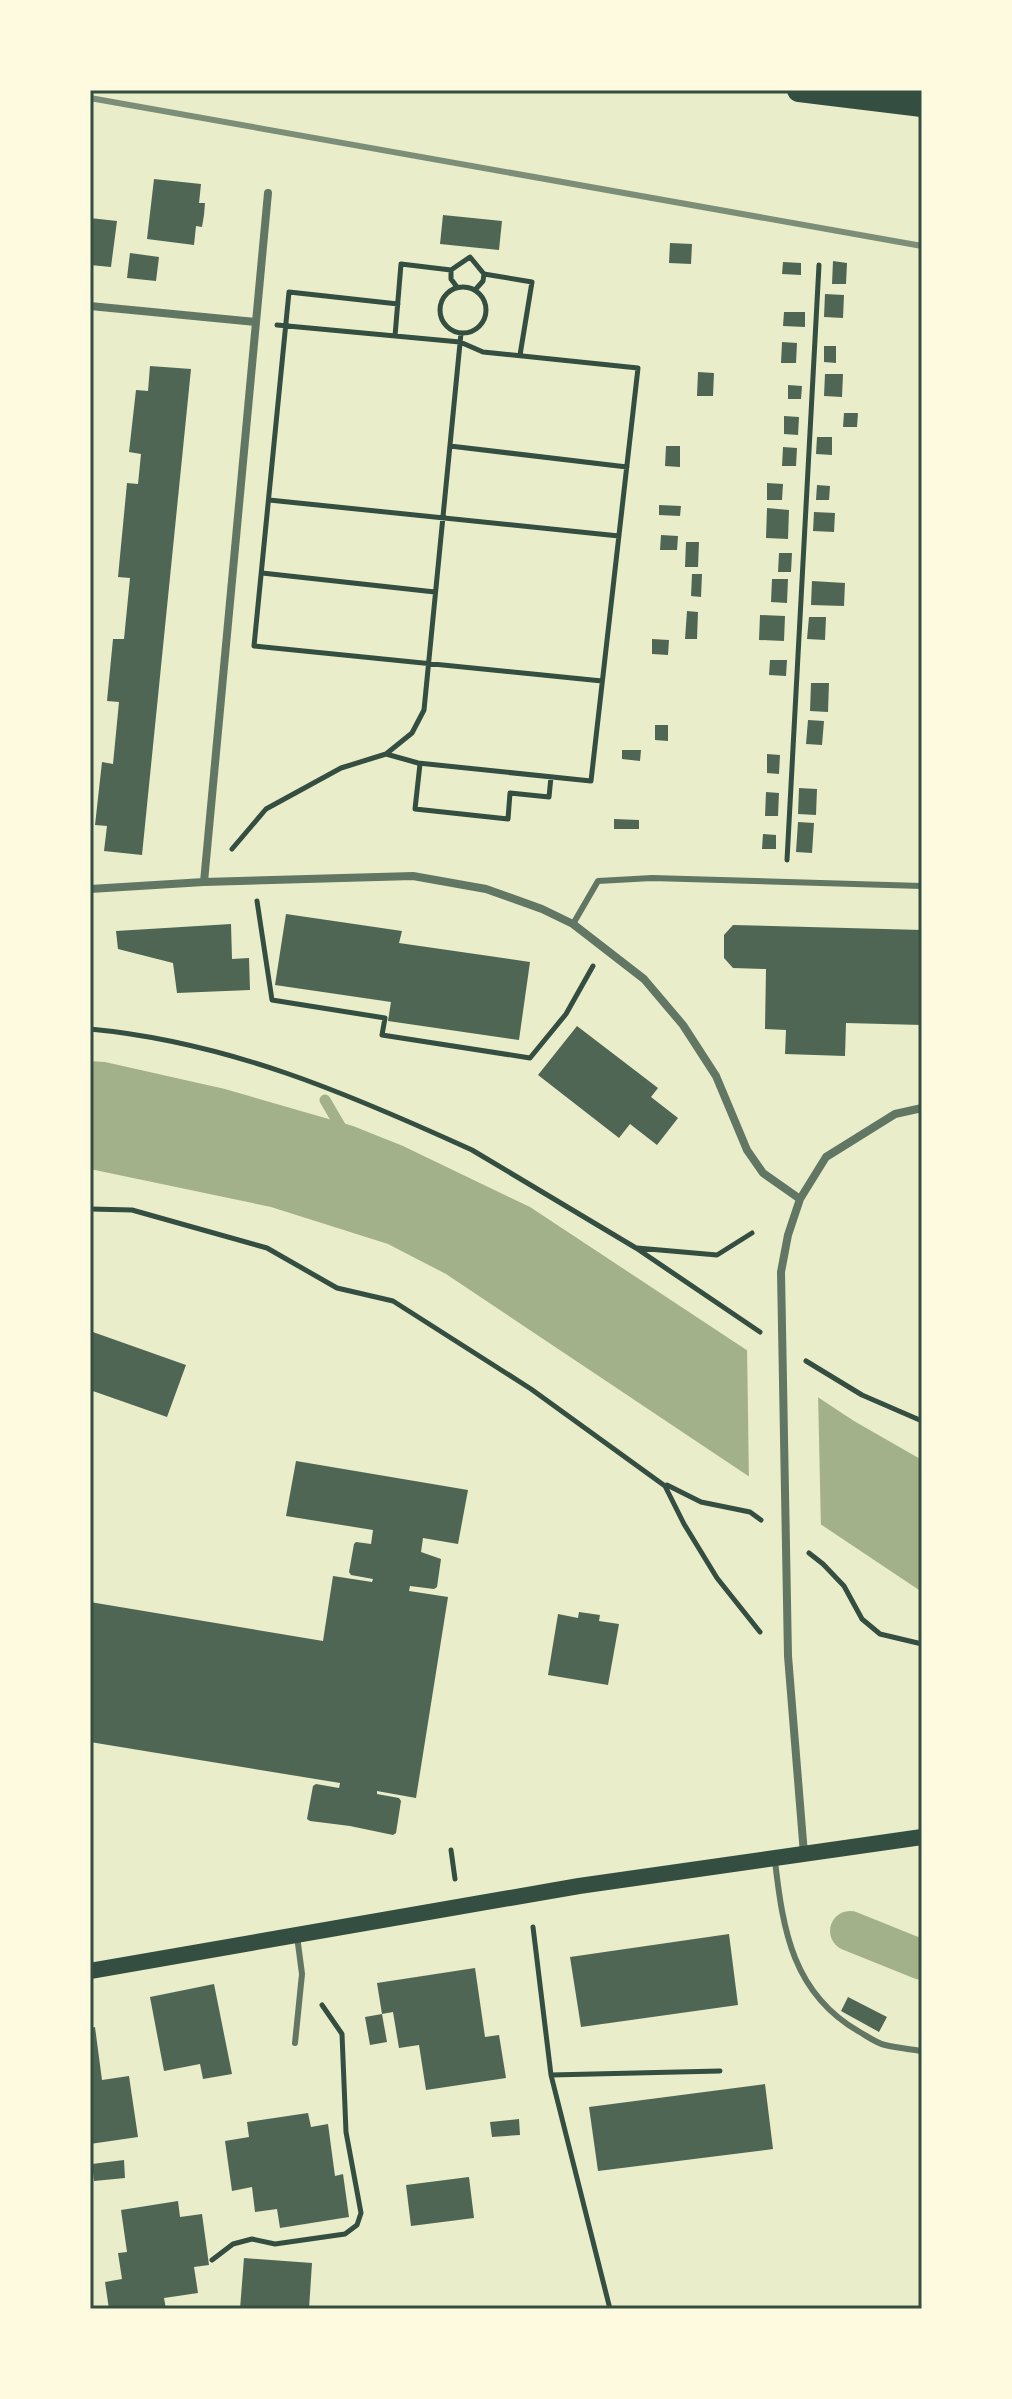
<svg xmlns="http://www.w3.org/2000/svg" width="1012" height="2399" viewBox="0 0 1012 2399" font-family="'PT Sans Narrow',sans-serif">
	<rect width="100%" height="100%" fill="#e9edc9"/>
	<!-- water -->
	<path fill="#a3b18a" d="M90 1061 105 1062 225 1089 353 1126 403 1146 530 1207 854 1421 922 1460V1592L446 1274 388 1244 271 1207 90 1169Z"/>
	<!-- pier -->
	<path fill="#e9edc9" d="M747 1344 818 1392 821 1530 749 1483Z"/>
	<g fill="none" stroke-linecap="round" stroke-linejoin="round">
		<!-- stream -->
		<path stroke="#a3b18a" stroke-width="11" d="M325 1100 343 1131"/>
		<!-- canal -->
		<path stroke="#a3b18a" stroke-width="40" d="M850 1931 922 1960"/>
	</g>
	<!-- building -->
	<path fill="#4f6655" d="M154 179 201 184 199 203H205L204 215 202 227 196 226 194 245 147 239Z
		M443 215 502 221 499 250 440 244Z
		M90 218 117 221 111 267 90 265Z
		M670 243 692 244 691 264 669 263Z
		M130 253 159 257 156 281 127 278Z
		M833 261 847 263 846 284H832Z
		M783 262 801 263V275L782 274Z
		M825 294 844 295 843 318 824 317Z
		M784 312H805V327L783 326Z
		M782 342 797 343 796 363H781Z
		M824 346H836V363L824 362Z
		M150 366 191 369 142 855 104 851 107 826 95 825 102 762 113 764 119 702 107 701 113 639H124L130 578 118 577 127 483 138 484 141 454 129 452 136 390 148 391Z
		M698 372 714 373 713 396H697Z
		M825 374H843L842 397 824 396Z
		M788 385 802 386 801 399H788Z
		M844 413H858L857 427H843Z
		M784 416 799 417 798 435 784 434Z
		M817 437H832V455L816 454Z
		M666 446H680V467L665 466Z
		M783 447 797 448 796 466H782Z
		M767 483 783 484 782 500H767Z
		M817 485 830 486 829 500H816Z
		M659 505 681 506 680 516 659 515Z
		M767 508 789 510 788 539 766 538Z
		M814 512 835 513 834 532 813 531Z
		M661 535 678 536 677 550H660Z
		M686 542H699L698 567H685Z
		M779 553H792L791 572H778Z
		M692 574H702L701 597 691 596Z
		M772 579H788L787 603 771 602Z
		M812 581 845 583 844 606 811 605Z
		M687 611 698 612 697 639H685Z
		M760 615 785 616 784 641 759 640Z
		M809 617H826L825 640 807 639Z
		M652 639 669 640 668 655 652 654Z
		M770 660H787L786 676 769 675Z
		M811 683H829L828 712 810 711Z
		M808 720 824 721 822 745 806 744Z
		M655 725H668V741L655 740Z
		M622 750H641L640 761 622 759Z
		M767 754 780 755 779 774 767 773Z
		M799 788 817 789 816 815 798 814Z
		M766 792 779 793 778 816H765Z
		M614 819 639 820V829H614Z
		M798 822 814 823 812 853 796 852Z
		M763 834 776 835V849H762Z
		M286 914 402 931 399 943 530 962 519 1040 388 1021 391 1002 275 985Z
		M231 924 232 959 249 958 250 990 177 993 173 963 118 949 116 931Z
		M733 925 922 930V1025L846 1023 845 1056 785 1054 786 1030 765 1029 766 969 733 968 724 958V935Z
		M577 1026 658 1088 651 1097 678 1118 657 1145 630 1124 619 1138 538 1075Z
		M90 1331 186 1365 167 1417 90 1390Z
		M296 1461 468 1490 458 1544 423 1538 421 1552 441 1559 437 1587 434 1589 410 1586 409 1591 448 1597 416 1798 377 1791V1794L399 1798 401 1801 396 1833 393 1835 350 1826 310 1821 307 1819 313 1786 316 1784 339 1788 340 1783 90 1742V1602L323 1641 333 1576 372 1582 373 1579 351 1575 349 1572 354 1544 356 1542 371 1544 373 1530 286 1516Z
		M579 1612 600 1615 599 1621 619 1624 608 1685 548 1675 558 1614 578 1618Z
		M729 1934 738 2005 581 2027 570 1957Z
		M475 1968 485 2037 499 2035 506 2078 426 2090 419 2045 399 2048 393 2012 382 2014 377 1983Z
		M214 1984 232 2074 203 2079 200 2064 164 2071 150 1997Z
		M848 1997 887 2017 879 2032 841 2011Z
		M382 2014 387 2042 370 2045 365 2017Z
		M95 2027 102 2080 129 2076 138 2137 90 2144V2028Z
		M765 2084 773 2149 598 2171 589 2107Z
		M308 2113 311 2127 328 2124 335 2176 343 2174 349 2217 280 2228 277 2209 255 2212 252 2187 232 2191 225 2141 249 2137 247 2122Z
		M519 2119 520 2135 492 2137 490 2122Z
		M124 2160 125 2178 94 2181 92 2164Z
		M469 2177 474 2218 411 2226 406 2185Z
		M178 2201 180 2217 202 2214 209 2265 194 2267 198 2293 164 2298 166 2309H109L105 2282 122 2279 118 2253 127 2252 121 2210Z
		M244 2258 312 2263 309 2309H240Z"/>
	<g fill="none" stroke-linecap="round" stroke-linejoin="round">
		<!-- path -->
		<path stroke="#344e41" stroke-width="5" d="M484 274 532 282 520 355
			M457 287 451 279V270L470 257 484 274 483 281 475 290
			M440 310a23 23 0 1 1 46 0a23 23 0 1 1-46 0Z
			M398 304 289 292 254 646 602 681
			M277 325 460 342 483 352 638 368 591 781 418 763 386 754
			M395 336 401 264 451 270
			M450 446 627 467
			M269 500 619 536
			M262 573 435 592
			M420 764 415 809 508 819 510 793 549 797 551 777
			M232 849 266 809 341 768 386 754 412 733 424 710 461 333
			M787 860 819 265
			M257 901 272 1000 385 1018 382 1035 530 1058 566 1014 593 966
			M90 1029C228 1042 347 1093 472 1150L636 1248 760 1332
			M90 1209 132 1210 267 1248 337 1288 393 1301 531 1389 665 1486 684 1524 717 1578 760 1632
			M637 1248 717 1255 752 1233
			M806 1361 862 1395 922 1421
			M667 1485 701 1502 750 1512 761 1520
			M809 1553 823 1564 844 1586 862 1619 880 1634 922 1644
			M451 1850 455 1879
			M533 1927 551 2075 610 2309
			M551 2075 720 2071
			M212 2260 233 2244 252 2239 275 2244 345 2234 357 2225 361 2213 346 2132 342 2034 322 2005"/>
		<!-- service -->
		<path stroke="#617663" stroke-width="6" d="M573 924 598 881 652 878 922 886
			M775 1861C783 1931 793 1993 858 2031 867 2036 876 2043 885 2045 897 2048 910 2049 922 2051
			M295 2043 302 1974 297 1936"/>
		<!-- minor -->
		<path stroke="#617663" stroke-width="8" d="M90 306 256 322
			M204 882 268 193
			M90 889 204 882 413 876 486 889 542 909 573 924 644 979 683 1025 716 1076 747 1150 763 1173 800 1199
			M804 1854 788 1656 781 1272 788 1235 800 1199 826 1157 895 1114 922 1108"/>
		<!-- secondary -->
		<path stroke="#344e41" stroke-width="16" d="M90 1971 579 1886 922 1837"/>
		<!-- motorway -->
		<path stroke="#344e41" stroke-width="24" d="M799 90 922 105"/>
		<!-- rail -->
		<path stroke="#7c8e77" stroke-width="6" d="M90 98 922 246"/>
	</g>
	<!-- border -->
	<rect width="1012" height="2399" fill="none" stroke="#fefae0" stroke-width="184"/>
	<rect x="92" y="92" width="828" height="2215" fill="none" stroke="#344e41" stroke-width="3"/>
</svg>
